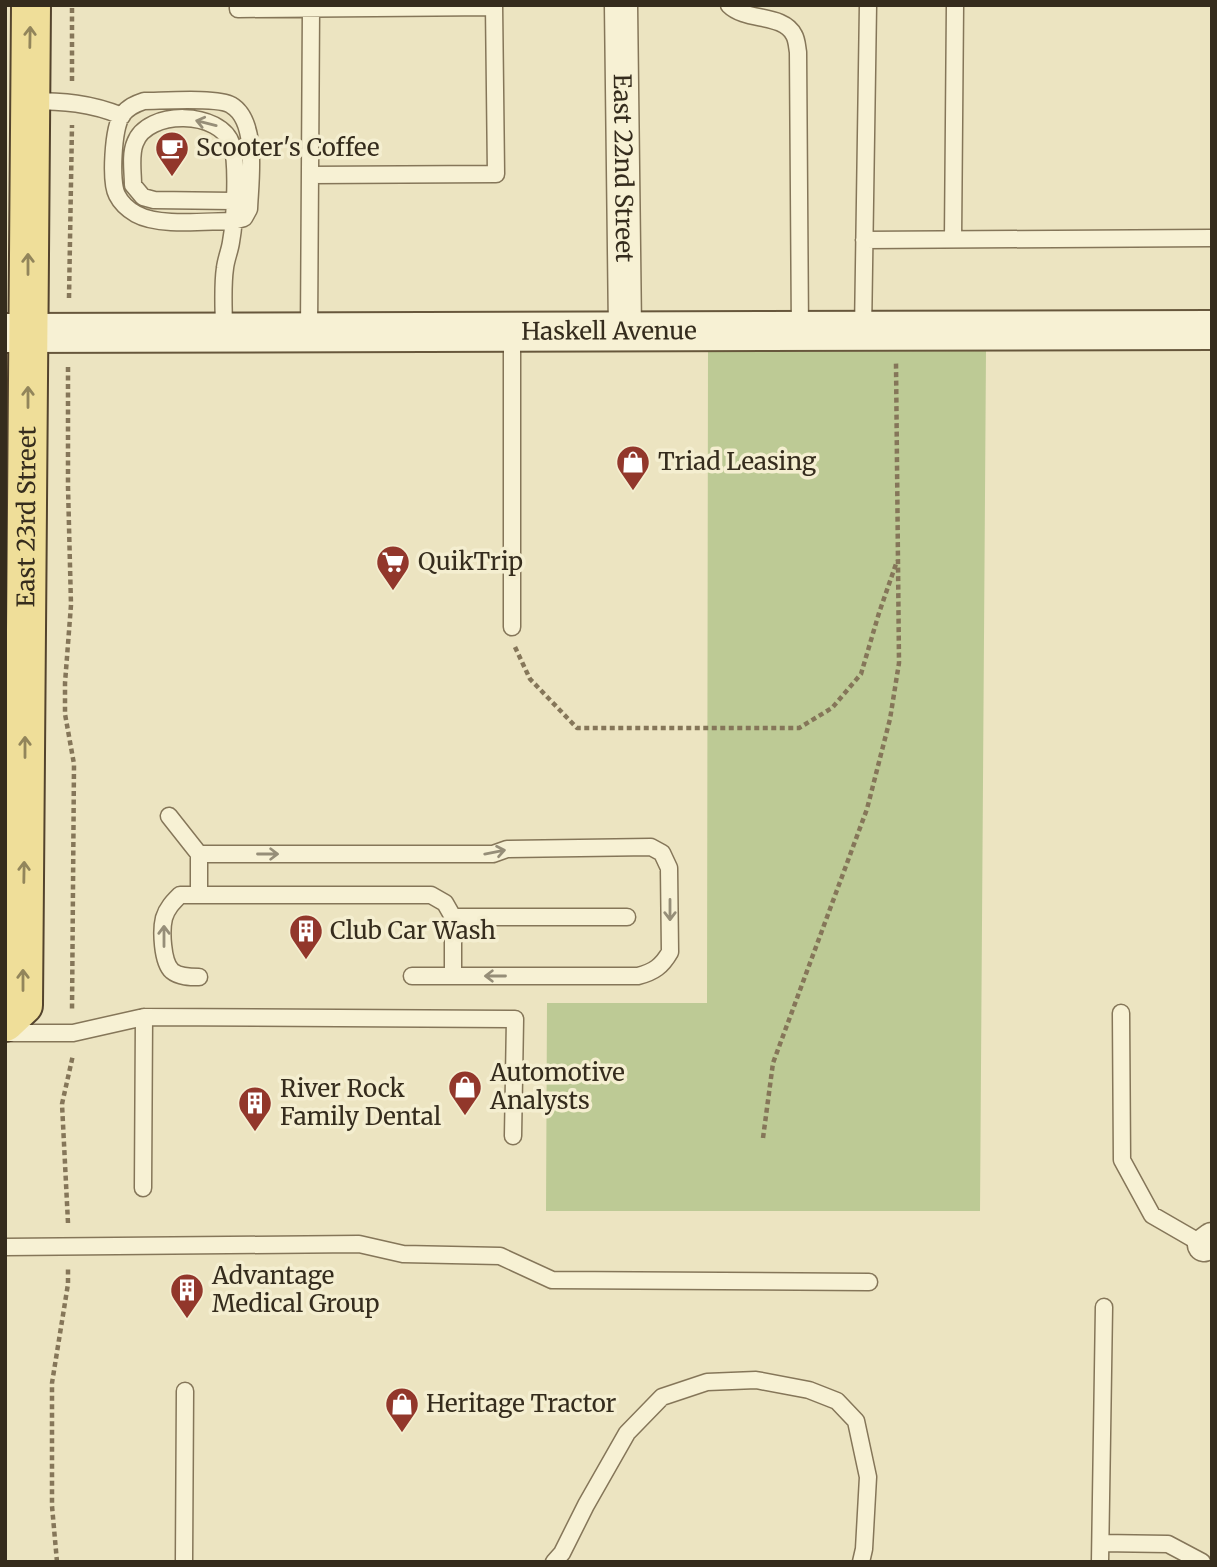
<svg xmlns="http://www.w3.org/2000/svg" width="1217" height="1567" viewBox="0 0 1217 1567" font-family="Merriweather,serif">
	<rect width="100%" height="100%" fill="#ece4c1"/>
	<!-- green -->
	<path fill="#bdca95" d="M986 351 980 1211H546L547 1003H707L708 352Z"/>
	<g fill="none" stroke-linecap="round" stroke-linejoin="round">
		<!-- service casing -->
		<g stroke="#857659" stroke-width="19">
			<path id="service" d="M238 5V9L494 7
				M729 5C746 22 783 13 794 35 797 40 797 47 798 52L800 332
				M30 101C62 101 91 103 122 116
				M144 101C162 101 218 97 231 105 259 121 250 181 249 209L244 218 233 221C206 221 159 227 136 214 129 210 121 203 117 195 110 182 113 128 122 115 128 107 135 104 144 101Z
				M310 175 496 174 494 5
				M953 239 955 5
				M864 240 1212 238
				M512 331V627
				M224 332C224 311 222 288 225 268 226 259 230 250 231 242 235 220 238 165 232 145 221 110 147 109 135 143 130 155 133 172 133 185L143 197 154 200 233 201
				M309 332 311 9
				M863 332 868 5
				M169 816 199 854V895H431L445 903 453 917H627
				M199 854H493L507 849 651 847 662 853 669 868 670 952C662 966 654 972 638 976H412
				M199 895H180C173 902 167 908 164 918 161 930 162 962 172 971 179 977 191 977 199 977
				M453 917V976
				M1121 1013 1122 1160 1152 1215 1204 1245
				M5 1033H73L144 1017 515 1019 513 1136
				M143 1188 144 1017
				M5 1247 359 1244 403 1254 500 1256 552 1280 869 1282
				M1101 1543 1168 1544 1202 1562
				M184 1562 185 1391
				M554 1562 562 1553 586 1505 627 1433 662 1397 707 1382 756 1380 809 1390 837 1401 856 1421 868 1477 864 1549 861 1562
				M1100 1562 1104 1307"/>
		</g>
		<!-- minor casing -->
		<g stroke="#857659" stroke-width="35">
			<g id="minor">
				<path id="s1" d="M621 5 625 330"/>
				<path d="M1204 1245 1212 1239"/>
			</g>
		</g>
		<!-- secondary casing -->
		<g stroke="#67573c" stroke-width="42">
			<g id="secondary">
				<path id="s2" d="M5 333 1212 330"/>
			</g>
		</g>
		<!-- primary casing -->
		<g stroke="#53432d" stroke-width="42">
			<g id="primary">
				<path id="s3" d="M5 1022 23 1005 31 5"/>
			</g>
		</g>
		<!-- path -->
		<path stroke="#857659" stroke-width="4.5" stroke-dasharray="5 3.5" stroke-linecap="butt" d="M72 81V5
			M69 298 72 125
			M68 367V487L71 605 65 683V714L74 764 72 1011
			M515 647 530 679 577 728H799L832 708 861 674 879 613 897 561
			M763 1138 773 1063 867 809 890 719 899 663 896 363
			M68 1223 62 1104 73 1055
			M57 1562 52 1506V1383L68 1284V1267"/>
		<!-- service -->
		<use href="#service" stroke="#f7f1d4" stroke-width="16"/>
		<!-- minor -->
		<use href="#minor" stroke="#f7f1d4" stroke-width="32"/>
		<!-- secondary -->
		<use href="#secondary" stroke="#f7f1d4" stroke-width="38"/>
		<!-- primary -->
		<use href="#primary" stroke="#efde99" stroke-width="38"/>
	</g>
	<!-- one-way arrows -->
	<defs><path id="oneway-shaft" d="M-6 0H5M1.5-3L5.5 0L1.5 3" fill="none" stroke-width="1.6" stroke-linecap="round" stroke-linejoin="round" transform="scale(1.75)"/></defs>
	<g stroke="#92855b">
		<use href="#oneway-shaft" transform="translate(30 37) rotate(-89)"/>
		<use href="#oneway-shaft" transform="translate(28 264) rotate(-90)"/>
		<use href="#oneway-shaft" transform="translate(28 397) rotate(-90)"/>
		<use href="#oneway-shaft" transform="translate(25 747) rotate(-90)"/>
		<use href="#oneway-shaft" transform="translate(24 872) rotate(-89)"/>
		<use href="#oneway-shaft" transform="translate(23 980) rotate(-90)"/>
	</g>
	<g stroke="#968e78">
		<use href="#oneway-shaft" transform="translate(206 123) rotate(-166)"/>
		<use href="#oneway-shaft" transform="translate(495 852) rotate(-11)"/>
		<use href="#oneway-shaft" transform="translate(268 854)"/>
		<use href="#oneway-shaft" transform="translate(670 910) rotate(90)"/>
		<use href="#oneway-shaft" transform="translate(164 936) rotate(-90)"/>
		<use href="#oneway-shaft" transform="translate(495 976) rotate(180)"/>
	</g>
	<!-- icons -->
	<defs>
		<g id="cafe-pin" transform="scale(1.75)"><path d="M0 17L-7.5 6A9.5 9.5 0 1 1 7.5 6Z" fill="#92372b" stroke="#f4eed0"/><path d="M-5.5-4.5H6V0H3Q3 3.5 0 3.5H-2.5Q-5.5 3.5-5.5 0ZM3-3.2v2h1.7v-2ZM-6 4.5H4V6H-6Z" fill="#fff"/></g>
		<g id="shop-pin" transform="scale(1.75)"><path d="M0 17L-7.5 6A9.5 9.5 0 1 1 7.5 6Z" fill="#92372b" stroke="#f4eed0"/><path d="M-5-2.5h2.3a2.7 3.5 0 0 1 5.4 0H5L5.5 6h-11ZM-1.5-2.5h3a1.5 2.3 0 0 0-3 0Z" fill="#fff"/></g>
		<g id="supermarket-pin" transform="scale(1.75)"><path d="M0 17L-7.5 6A9.5 9.5 0 1 1 7.5 6Z" fill="#92372b" stroke="#f4eed0"/><path d="M-6-5.5h2.5l.6 2H6L4.5 2H-2.5L-4.4-4H-6ZM-1.5 3.2a1.3 1.3 0 1 0 .1 0ZM3 3.2a1.3 1.3 0 1 0 .1 0Z" fill="#fff"/></g>
		<g id="building-pin" transform="scale(1.75)"><path d="M0 17L-7.5 6A9.5 9.5 0 1 1 7.5 6Z" fill="#92372b" stroke="#f4eed0"/><path d="M-4-6H4V6H1V3H-1V6H-4ZM-2.5-4.3h1.7v1.8h-1.7ZM.8-4.3h1.7v1.8H.8ZM-2.5-1h1.7V.8h-1.7ZM.8-1h1.7V.8H.8Z" fill="#fff"/></g>
	</defs>
	<g fill-rule="evenodd">
		<use href="#cafe-pin" x="172" y="148"/>
		<use href="#shop-pin" x="633" y="462"/>
		<use href="#supermarket-pin" x="393" y="562"/>
		<use href="#building-pin" x="306" y="931"/>
		<use href="#shop-pin" x="465" y="1087"/>
		<use href="#building-pin" x="255" y="1103"/>
		<use href="#building-pin" x="187" y="1290"/>
		<use href="#shop-pin" x="402" y="1404"/>
	</g>
	<g text-anchor="middle" stroke-width="7" stroke-linejoin="round" paint-order="stroke">
		<!-- poi labels -->
		<g font-size="24" fill="#352c1d" stroke="#f4eed0" text-anchor="start">
			<text x="196" y="156">Scooter's Coffee</text>
			<text x="658" y="470">Triad Leasing</text>
			<text x="418" y="570">QuikTrip</text>
			<text x="330" y="939">Club Car Wash</text>
			<text x="490" y="1081">Automotive<tspan x="490" dy="28">Analysts</tspan></text>
			<text x="280" y="1097">River Rock<tspan x="280" dy="28">Family Dental</tspan></text>
			<text x="212" y="1284">Advantage<tspan x="212" dy="28">Medical Group</tspan></text>
			<text x="426" y="1412">Heritage Tractor</text>
		</g>
		<!-- street labels -->
		<g font-size="24" fill="#352c1d" stroke="#f4eed0">
			<text dy="8" stroke="none"><textPath href="#s1" startOffset="163">East 22nd Street</textPath></text>
			<text dy="8" stroke="none"><textPath href="#s2" startOffset="604">Haskell Avenue</textPath></text>
			<text dy="8" stroke="none"><textPath href="#s3" startOffset="513">East 23rd Street</textPath></text>
		</g>
	</g>
	<!-- border -->
	<rect width="1217" height="1567" fill="none" stroke="#352c1d" stroke-width="14"/>
</svg>
